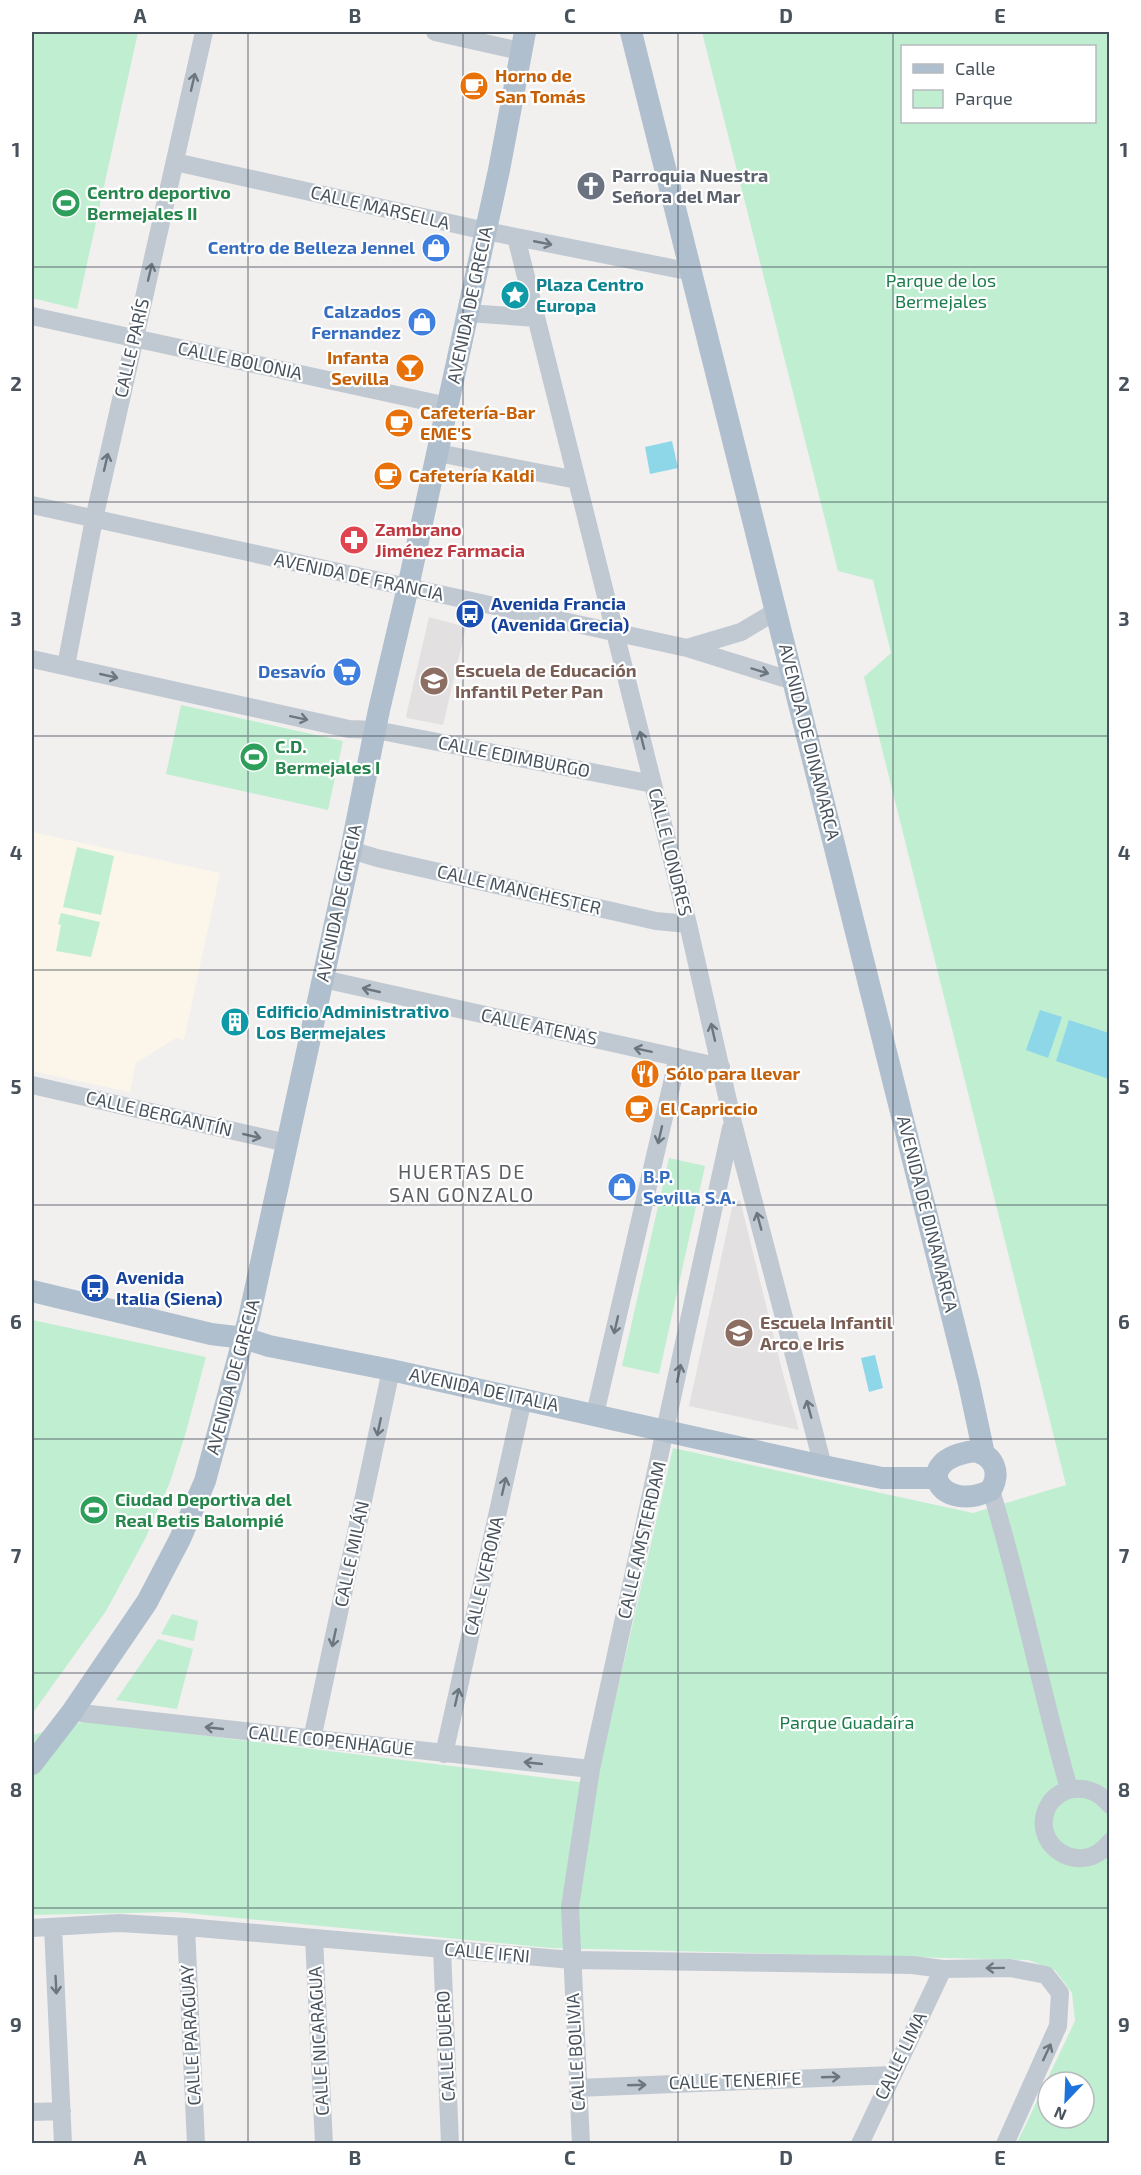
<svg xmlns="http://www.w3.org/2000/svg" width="1141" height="2175" viewBox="0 0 1141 2175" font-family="'Exo 2',sans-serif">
	<rect width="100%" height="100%" fill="#f2efef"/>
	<!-- commercial -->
	<path fill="#fbf6e9" d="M32 832 220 873 184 1040 176 1038 136 1063 130 1092 32 1071Z"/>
	<!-- education -->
	<path fill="#e3e0e1" d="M429 617 466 627 443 725 407 718 406 716Z
		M740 1200 783 1374 799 1430 689 1406 730 1217 733 1203Z"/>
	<!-- green -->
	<path fill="#bfeed1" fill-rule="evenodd" d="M32 32H138L77 309 32 298Z
		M702 32H1109V2143H1017L1075 2021 1072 1993 1055 1970 1028 1960 551 1948 176 1912 32 1915V1735L87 1721 596 1784 673 1448 973 1513 1066 1485 864 677 891 653 873 580 838 571ZM902 46H1094V122H902ZM1048 2082H1084V2118H1048Z
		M181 705 343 741 328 810 166 774Z
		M77 847 114 856 101 915 63 907Z
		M61 913 100 922 91 957 56 951 61 925 58 924Z
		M669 1158 705 1166 659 1374 622 1366Z
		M32 1320 206 1357 186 1432 170 1482 145 1539 106 1611 32 1714Z
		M172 1614 198 1621 194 1641 161 1634Z
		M158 1639 193 1649 177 1709 116 1700Z"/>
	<!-- water -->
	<path fill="#8dd7e9" d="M672 441 678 468 650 474 645 447Z
		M1040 1010 1062 1017 1048 1058 1026 1050Z
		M1069 1020 1109 1033V1079L1056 1061Z
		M875 1355 883 1388 869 1392 861 1358Z"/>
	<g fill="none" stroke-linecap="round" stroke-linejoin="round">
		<!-- minor -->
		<path stroke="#c0c9d1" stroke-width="18" d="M435 32 520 51
			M175 162 486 231 692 272
			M516 237 688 924 733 1123 823 1466
			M468 313 536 318
			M32 316 448 406
			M438 453 577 480
			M32 505 687 648 793 681
			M687 648 741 632 776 611
			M32 659 349 729 376 730 653 784
			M66 666 94 519 204 32
			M351 850 377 858 656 921 688 924
			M323 979 721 1067
			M32 1085 287 1143
			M595 1414 678 1057
			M991 1490C1021 1589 1041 1690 1069 1789
			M72 1712 591 1769
			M312 1739 391 1370
			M444 1754 523 1399
			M1110 1805C1100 1793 1089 1787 1073 1789 1064 1790 1055 1796 1050 1803 1025 1842 1080 1881 1110 1842
			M53 1927 63 2144
			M186 1927 196 2144
			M32 1928 119 1923 186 1927 572 1960 912 1965 943 1969 1010 1968 1046 1975 1060 1993 1058 2026 1005 2144
			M314 1938 324 2144
			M442 1949 450 2144
			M578 2088 892 2075
			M32 2112 62 2111
			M581 2144 570 1907 591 1769 731 1128
			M860 2144 943 1969"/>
		<!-- major -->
		<path stroke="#b0bfcd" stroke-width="22" d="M631 32 969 1384 984 1454
			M32 1291 211 1334 244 1338 269 1346 391 1370 823 1466 882 1478H937
			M975 1451C994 1456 1001 1472 991 1490 941 1515 907 1460 975 1451Z
			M32 1764 72 1712 147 1602 180 1539 205 1481 249 1318 351 850 379 710 408 587 499 170 525 32"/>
	</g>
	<!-- one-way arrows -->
	<defs><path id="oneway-shaft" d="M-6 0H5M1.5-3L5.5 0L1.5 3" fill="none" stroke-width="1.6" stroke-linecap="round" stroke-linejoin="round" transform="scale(1.5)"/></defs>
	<g stroke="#6c767f">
		<use href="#oneway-shaft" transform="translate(193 82) rotate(-77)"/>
		<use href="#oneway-shaft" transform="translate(543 243) rotate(11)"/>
		<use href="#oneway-shaft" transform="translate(150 272) rotate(-77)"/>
		<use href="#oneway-shaft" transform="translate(106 462) rotate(-77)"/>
		<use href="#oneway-shaft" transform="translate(760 671) rotate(17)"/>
		<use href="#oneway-shaft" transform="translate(109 676) rotate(13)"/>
		<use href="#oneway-shaft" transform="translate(299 718) rotate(12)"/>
		<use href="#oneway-shaft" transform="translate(642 740) rotate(-104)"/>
		<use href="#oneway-shaft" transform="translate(371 990) rotate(-167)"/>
		<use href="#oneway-shaft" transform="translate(713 1032) rotate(-103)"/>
		<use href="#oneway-shaft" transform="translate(643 1050) rotate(-168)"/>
		<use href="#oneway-shaft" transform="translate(660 1135) rotate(103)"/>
		<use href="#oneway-shaft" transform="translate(252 1136) rotate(13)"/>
		<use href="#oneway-shaft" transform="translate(759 1221) rotate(-105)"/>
		<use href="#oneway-shaft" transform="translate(616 1325) rotate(103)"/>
		<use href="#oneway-shaft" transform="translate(679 1373) rotate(-78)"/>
		<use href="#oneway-shaft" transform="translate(809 1409) rotate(-105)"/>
		<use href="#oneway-shaft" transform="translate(379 1427) rotate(102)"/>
		<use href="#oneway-shaft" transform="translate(504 1486) rotate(-77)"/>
		<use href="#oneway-shaft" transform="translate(334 1638) rotate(102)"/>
		<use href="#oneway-shaft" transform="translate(457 1697) rotate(-77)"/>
		<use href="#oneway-shaft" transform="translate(214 1728) rotate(-174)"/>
		<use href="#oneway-shaft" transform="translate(533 1763) rotate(-174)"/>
		<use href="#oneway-shaft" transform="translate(995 1968) rotate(179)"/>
		<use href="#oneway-shaft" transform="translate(56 1985) rotate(87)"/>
		<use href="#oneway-shaft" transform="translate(1047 2052) rotate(-65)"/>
		<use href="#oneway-shaft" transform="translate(831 2077) rotate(-2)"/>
		<use href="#oneway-shaft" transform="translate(637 2085) rotate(-2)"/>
	</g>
	<!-- grid -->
	<path fill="none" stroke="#48525c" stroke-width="1.5" stroke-opacity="0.55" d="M248 32V2144M463 32V2144M678 32V2144M893 32V2144M32 267H1110M32 502H1110M32 736H1110M32 970H1110M32 1205H1110M32 1439H1110M32 1673H1110M32 1908H1110"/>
	<!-- icons -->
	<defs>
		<g id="cafe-disc" transform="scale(1.5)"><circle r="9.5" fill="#e8710a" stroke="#fff"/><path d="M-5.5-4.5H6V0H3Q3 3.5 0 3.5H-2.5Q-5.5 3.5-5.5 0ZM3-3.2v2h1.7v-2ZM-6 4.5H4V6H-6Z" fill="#fff"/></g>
		<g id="church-disc" transform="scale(1.5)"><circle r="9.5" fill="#6b7280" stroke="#fff"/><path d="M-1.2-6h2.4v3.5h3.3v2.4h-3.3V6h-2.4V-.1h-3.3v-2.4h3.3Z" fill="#fff"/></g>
		<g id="stadium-disc" transform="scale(1.5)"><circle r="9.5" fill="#2e9e5b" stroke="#fff"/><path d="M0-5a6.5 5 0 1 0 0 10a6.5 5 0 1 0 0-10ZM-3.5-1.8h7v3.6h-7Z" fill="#fff"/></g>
		<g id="shop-disc" transform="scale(1.5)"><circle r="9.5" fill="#3f7fe0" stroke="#fff"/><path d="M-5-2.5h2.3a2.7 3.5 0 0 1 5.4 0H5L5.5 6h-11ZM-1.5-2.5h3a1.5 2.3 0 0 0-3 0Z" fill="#fff"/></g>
		<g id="sight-disc" transform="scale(1.5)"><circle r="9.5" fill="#0f9aa8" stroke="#fff"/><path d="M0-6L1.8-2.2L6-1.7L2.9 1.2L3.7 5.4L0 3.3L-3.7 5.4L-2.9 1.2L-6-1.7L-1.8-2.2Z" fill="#fff"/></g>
		<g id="bar-disc" transform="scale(1.5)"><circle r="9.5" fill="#e8710a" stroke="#fff"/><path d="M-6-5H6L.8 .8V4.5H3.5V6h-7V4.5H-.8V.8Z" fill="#fff"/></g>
		<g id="pharmacy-disc" transform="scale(1.5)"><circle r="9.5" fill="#e0444e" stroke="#fff"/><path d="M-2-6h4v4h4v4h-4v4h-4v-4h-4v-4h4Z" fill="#fff"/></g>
		<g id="bus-disc" transform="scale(1.5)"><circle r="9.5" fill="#1a4fb4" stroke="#fff"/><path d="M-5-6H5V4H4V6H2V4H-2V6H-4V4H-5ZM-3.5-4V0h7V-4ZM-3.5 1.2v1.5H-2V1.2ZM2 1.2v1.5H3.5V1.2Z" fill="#fff"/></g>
		<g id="supermarket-disc" transform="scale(1.5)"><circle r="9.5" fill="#3f7fe0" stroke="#fff"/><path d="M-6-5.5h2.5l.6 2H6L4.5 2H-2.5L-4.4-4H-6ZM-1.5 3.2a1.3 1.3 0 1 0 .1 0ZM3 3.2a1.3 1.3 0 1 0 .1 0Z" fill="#fff"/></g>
		<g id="school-disc" transform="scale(1.5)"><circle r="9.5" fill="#8d6e63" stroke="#fff"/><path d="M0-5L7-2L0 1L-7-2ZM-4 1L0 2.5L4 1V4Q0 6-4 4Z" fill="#fff"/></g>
		<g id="building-disc" transform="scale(1.5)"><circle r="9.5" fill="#0f9aa8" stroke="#fff"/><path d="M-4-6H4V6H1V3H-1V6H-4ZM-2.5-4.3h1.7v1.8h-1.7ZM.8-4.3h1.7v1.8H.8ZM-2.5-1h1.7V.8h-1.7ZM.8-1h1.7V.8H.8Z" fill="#fff"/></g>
		<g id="restaurant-disc" transform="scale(1.5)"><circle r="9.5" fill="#e8710a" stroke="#fff"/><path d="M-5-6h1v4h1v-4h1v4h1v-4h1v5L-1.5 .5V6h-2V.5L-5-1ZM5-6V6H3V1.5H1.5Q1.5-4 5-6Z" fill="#fff"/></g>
	</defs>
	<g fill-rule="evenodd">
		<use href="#cafe-disc" x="474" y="86"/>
		<use href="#church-disc" x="591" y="186"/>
		<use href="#stadium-disc" x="66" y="203"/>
		<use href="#shop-disc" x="436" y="248"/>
		<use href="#sight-disc" x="515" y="295"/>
		<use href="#shop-disc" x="422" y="322"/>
		<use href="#bar-disc" x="410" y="368"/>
		<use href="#cafe-disc" x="399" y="423"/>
		<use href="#cafe-disc" x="388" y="476"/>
		<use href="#pharmacy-disc" x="354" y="540"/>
		<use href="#bus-disc" x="470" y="614"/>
		<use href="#supermarket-disc" x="347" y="672"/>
		<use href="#school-disc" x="434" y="681"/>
		<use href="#stadium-disc" x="254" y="757"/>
		<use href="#building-disc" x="235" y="1022"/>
		<use href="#restaurant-disc" x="645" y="1074"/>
		<use href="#cafe-disc" x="639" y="1109"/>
		<use href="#shop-disc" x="622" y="1187"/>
		<use href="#bus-disc" x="95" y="1288"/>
		<use href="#school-disc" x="739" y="1333"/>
		<use href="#stadium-disc" x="94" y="1510"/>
	</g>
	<g text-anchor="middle" stroke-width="4.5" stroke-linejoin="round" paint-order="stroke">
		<!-- food labels -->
		<g font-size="18" font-weight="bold" fill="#c56008" stroke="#fff" text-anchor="start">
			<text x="495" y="82">Horno de<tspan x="495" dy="21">San Tomás</tspan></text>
			<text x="389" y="364" text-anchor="end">Infanta<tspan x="389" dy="21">Sevilla</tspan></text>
			<text x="420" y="419">Cafetería-Bar<tspan x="420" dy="21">EME'S</tspan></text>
			<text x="409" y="482">Cafetería Kaldi</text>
			<text x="666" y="1080">Sólo para llevar</text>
			<text x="660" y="1115">El Capriccio</text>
		</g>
		<!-- worship labels -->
		<g font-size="18" font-weight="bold" fill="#5b616d" stroke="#fff" text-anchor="start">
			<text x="612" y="182">Parroquia Nuestra<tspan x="612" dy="21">Señora del Mar</tspan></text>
		</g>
		<!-- leisure labels -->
		<g font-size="18" font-weight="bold" fill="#27864d" stroke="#fff" text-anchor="start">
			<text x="87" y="199">Centro deportivo<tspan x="87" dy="21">Bermejales II</tspan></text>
			<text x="275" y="753">C.D.<tspan x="275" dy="21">Bermejales I</tspan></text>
			<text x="115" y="1506">Ciudad Deportiva del<tspan x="115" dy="21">Real Betis Balompié</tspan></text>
		</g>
		<!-- street labels -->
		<g font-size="18" fill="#48525c" stroke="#fff">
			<text transform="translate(380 208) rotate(13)" y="6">CALLE MARSELLA</text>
			<text transform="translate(470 305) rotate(-78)" y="6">AVENIDA DE GRECIA</text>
			<text transform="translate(132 348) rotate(-77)" y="6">CALLE PARÍS</text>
			<text transform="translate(240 361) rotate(12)" y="6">CALLE BOLONIA</text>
			<text transform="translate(359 577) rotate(12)" y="6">AVENIDA DE FRANCIA</text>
			<text transform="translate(809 742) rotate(76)" y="6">AVENIDA DE DINAMARCA</text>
			<text transform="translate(514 757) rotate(11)" y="6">CALLE EDIMBURGO</text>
			<text transform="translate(670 852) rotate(76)" y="6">CALLE LONDRES</text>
			<text transform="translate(519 890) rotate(13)" y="6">CALLE MANCHESTER</text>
			<text transform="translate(339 903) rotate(-78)" y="6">AVENIDA DE GRECIA</text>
			<text transform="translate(539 1027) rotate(12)" y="6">CALLE ATENAS</text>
			<text transform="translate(159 1114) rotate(13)" y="6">CALLE BERGANTÍN</text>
			<text transform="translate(927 1214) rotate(76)" y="6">AVENIDA DE DINAMARCA</text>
			<text transform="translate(233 1377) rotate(-75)" y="6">AVENIDA DE GRECIA</text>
			<text transform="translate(484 1390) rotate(12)" y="6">AVENIDA DE ITALIA</text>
			<text transform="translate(642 1540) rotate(-77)" y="6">CALLE AMSTERDAM</text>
			<text transform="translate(352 1554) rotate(-78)" y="6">CALLE MILÁN</text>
			<text transform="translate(484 1576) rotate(-77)" y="6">CALLE VERONA</text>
			<text transform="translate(331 1741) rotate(6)" y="6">CALLE COPENHAGUE</text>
			<text transform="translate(487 1953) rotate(5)" y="6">CALLE IFNI</text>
			<text transform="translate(191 2035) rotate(-93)" y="6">CALLE PARAGUAY</text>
			<text transform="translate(319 2041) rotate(-93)" y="6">CALLE NICARAGUA</text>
			<text transform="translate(446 2046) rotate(-93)" y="6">CALLE DUERO</text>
			<text transform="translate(576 2052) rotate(-93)" y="6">CALLE BOLIVIA</text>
			<text transform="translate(901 2056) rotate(-64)" y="6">CALLE LIMA</text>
			<text transform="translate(735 2081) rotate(-2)" y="6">CALLE TENERIFE</text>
		</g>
		<!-- shop labels -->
		<g font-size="18" font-weight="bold" fill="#366cbe" stroke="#fff" text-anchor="end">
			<text x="415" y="254">Centro de Belleza Jennel</text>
			<text x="401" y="318">Calzados<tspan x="401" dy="21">Fernandez</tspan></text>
			<text x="326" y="678">Desavío</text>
			<text x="643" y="1183" text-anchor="start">B.P.<tspan x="643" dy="21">Sevilla S.A.</tspan></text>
		</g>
		<!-- park labels -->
		<g font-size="18" fill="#1a7c4a" stroke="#fff">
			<text x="941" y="287">Parque de los<tspan x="941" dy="21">Bermejales</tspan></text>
			<text x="847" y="1729">Parque Guadaíra</text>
		</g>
		<!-- culture labels -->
		<g font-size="18" font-weight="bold" fill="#0d838f" stroke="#fff" text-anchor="start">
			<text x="536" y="291">Plaza Centro<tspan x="536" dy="21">Europa</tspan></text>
			<text x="256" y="1018">Edificio Administrativo<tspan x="256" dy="21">Los Bermejales</tspan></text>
		</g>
		<!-- health labels -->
		<g font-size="18" font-weight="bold" fill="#be3a42" stroke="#fff" text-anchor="start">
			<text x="375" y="536">Zambrano<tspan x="375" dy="21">Jiménez Farmacia</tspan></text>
		</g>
		<!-- transit labels -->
		<g font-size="18" font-weight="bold" fill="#164399" stroke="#fff" text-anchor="start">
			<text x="491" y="610">Avenida Francia<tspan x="491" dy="21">(Avenida Grecia)</tspan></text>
			<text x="116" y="1284">Avenida<tspan x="116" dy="21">Italia (Siena)</tspan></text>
		</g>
		<!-- education labels -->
		<g font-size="18" font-weight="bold" fill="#785e54" stroke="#fff" text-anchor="start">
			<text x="455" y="677">Escuela de Educación<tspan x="455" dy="21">Infantil Peter Pan</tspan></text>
			<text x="760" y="1329">Escuela Infantil<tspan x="760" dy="21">Arco e Iris</tspan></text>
		</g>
		<!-- neighbourhood labels -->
		<g font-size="20" letter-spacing="1.5" fill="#5c5f64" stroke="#fff">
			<text x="462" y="1179">HUERTAS DE<tspan x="462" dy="23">SAN GONZALO</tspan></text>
		</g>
	</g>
	<!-- border -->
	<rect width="1141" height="2175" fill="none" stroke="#ffffff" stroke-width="66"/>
	<!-- legend -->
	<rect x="901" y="45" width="195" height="78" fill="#ffffff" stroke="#b6babe" stroke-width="1.5"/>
	<rect x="913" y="64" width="30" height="9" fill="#b0bfcd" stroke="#b6babe" stroke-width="1.5"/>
	<text x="955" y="75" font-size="18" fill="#48525c">Calle</text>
	<rect x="913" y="90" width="30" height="18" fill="#bfeed1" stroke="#b6babe" stroke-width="1.5"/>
	<text x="955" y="105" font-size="18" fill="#48525c">Parque</text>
	<!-- north arrow -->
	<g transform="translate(1066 2100) rotate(203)"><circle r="28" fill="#ffffff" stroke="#b6babe" stroke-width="1.5"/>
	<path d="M0-4.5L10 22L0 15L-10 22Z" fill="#1e72dc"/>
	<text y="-9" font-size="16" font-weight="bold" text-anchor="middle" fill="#48525c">N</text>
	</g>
	<rect x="33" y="33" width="1075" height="2109" fill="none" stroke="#48525c" stroke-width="2"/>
	<g font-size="20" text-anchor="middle" font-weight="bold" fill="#48525c">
		<text x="140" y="23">A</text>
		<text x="355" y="23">B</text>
		<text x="570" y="23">C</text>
		<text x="786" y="23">D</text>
		<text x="1000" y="23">E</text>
		<text x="16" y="157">1</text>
		<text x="1124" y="157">1</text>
		<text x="16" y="391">2</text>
		<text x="1124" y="391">2</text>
		<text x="16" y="626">3</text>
		<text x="1124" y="626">3</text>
		<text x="16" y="860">4</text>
		<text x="1124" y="860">4</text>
		<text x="16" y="1094">5</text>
		<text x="1124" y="1094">5</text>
		<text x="16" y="1329">6</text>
		<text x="1124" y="1329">6</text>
		<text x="16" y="1563">7</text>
		<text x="1124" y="1563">7</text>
		<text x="16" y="1797">8</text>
		<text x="1124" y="1797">8</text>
		<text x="16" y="2032">9</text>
		<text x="1124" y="2032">9</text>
		<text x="140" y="2165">A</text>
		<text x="355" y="2165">B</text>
		<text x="570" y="2165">C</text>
		<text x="786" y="2165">D</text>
		<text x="1000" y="2165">E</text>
	</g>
</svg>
